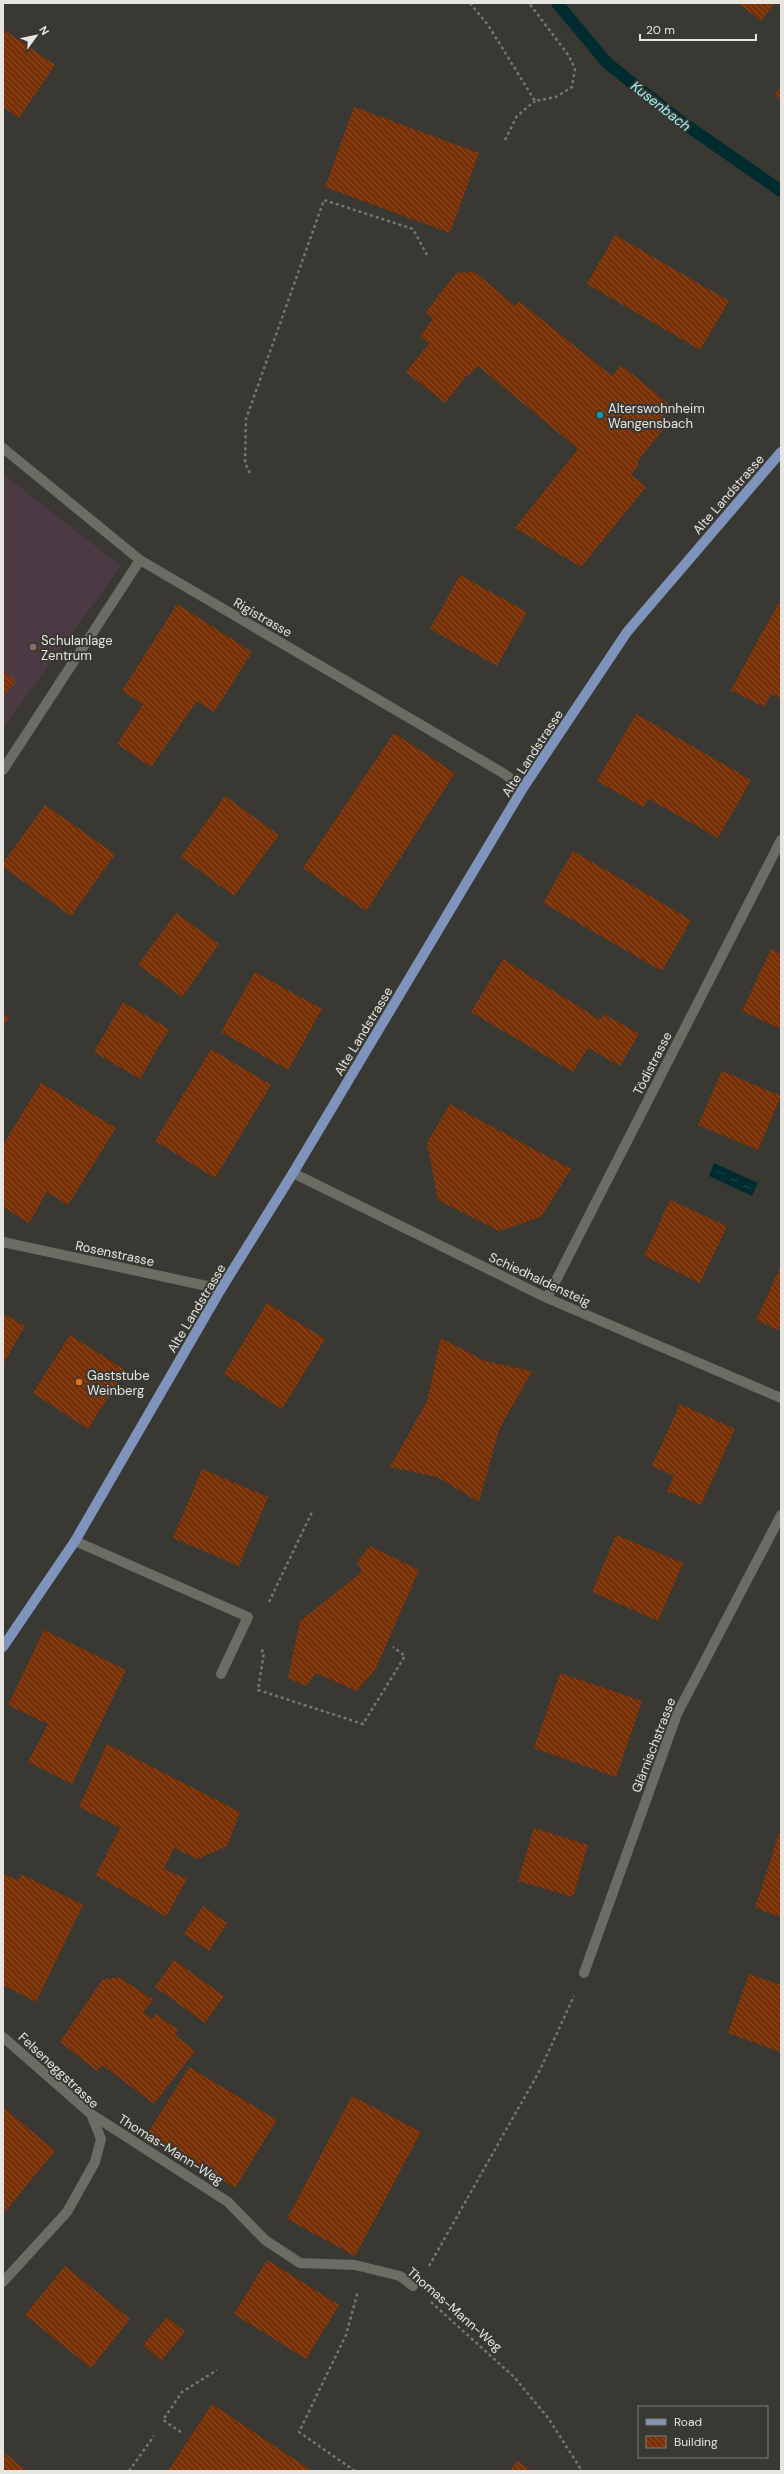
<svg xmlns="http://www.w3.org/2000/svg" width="784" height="2474" viewBox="0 0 784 2474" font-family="'DM Sans',sans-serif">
	<defs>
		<pattern id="water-ripples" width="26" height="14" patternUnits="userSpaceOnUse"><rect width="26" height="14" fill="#002b2f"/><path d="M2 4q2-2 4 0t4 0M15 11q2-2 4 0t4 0" fill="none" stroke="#254a4d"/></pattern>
		<pattern id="building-back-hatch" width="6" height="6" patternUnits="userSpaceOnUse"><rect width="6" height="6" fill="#783007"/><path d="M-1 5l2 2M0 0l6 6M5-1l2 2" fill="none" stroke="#8b4e2b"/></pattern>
	</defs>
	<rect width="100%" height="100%" fill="#393832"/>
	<!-- education -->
	<path fill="#4b3943" d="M3 474 121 566 3 728Z"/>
	<!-- water -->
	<path fill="url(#water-ripples)" d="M714 1163 758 1183 752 1196 709 1176Z"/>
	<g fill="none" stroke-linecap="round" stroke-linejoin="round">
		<!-- stream -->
		<path stroke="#002b2f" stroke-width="12" d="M557 3 607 63 679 120 781 191"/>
	</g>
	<!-- building -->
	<path fill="url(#building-back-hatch)" d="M738 3H775L761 21Z
		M3 29 55 65 19 118 3 107Z
		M781 87V100L774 95Z
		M354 107 479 153 450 233 325 187Z
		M615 235 729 301 700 350 587 284Z
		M475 272 515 306 519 301 612 376 621 365 671 406 658 423 664 428 637 462 639 465 631 475 646 487 581 567 515 528 578 449 478 366 469 376 467 375 445 403 406 372 429 344 420 336 433 319 426 312 456 273Z
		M460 575 527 612 497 666 430 629Z
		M177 604 252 652 214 712 197 701 151 767 117 744 143 704 122 691Z
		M778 604 781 605V699L771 694 764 707 731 690Z
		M3 671 16 681 3 697Z
		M636 714 751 780 718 838 649 799 643 807 597 781Z
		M394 733 455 773 366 911 303 868Z
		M225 796 279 835 234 896 181 857Z
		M45 805 115 854 71 916 3 867V863Z
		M573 851 691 920 662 971 543 903Z
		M176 913 219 944 182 997 138 965Z
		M771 949 781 954V1029L742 1011Z
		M503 959 600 1020 604 1014 639 1034 620 1066 588 1048 573 1072 471 1012Z
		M255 972 322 1009 288 1070 221 1032Z
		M123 1002 169 1029 140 1079 94 1052Z
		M3 1013 9 1018 3 1027Z
		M211 1049 271 1085 215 1178 155 1141Z
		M722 1071 781 1096 758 1150 698 1125Z
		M41 1083 116 1128 68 1205 47 1192 29 1223 3 1207V1145Z
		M450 1104 571 1169 541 1217 499 1231 438 1200 427 1143Z
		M670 1200 727 1226 700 1283 644 1256Z
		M781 1266V1331L756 1320Z
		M267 1303 325 1339 282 1409 224 1374Z
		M3 1314 25 1326 3 1364Z
		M70 1335 125 1370 88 1429 33 1393Z
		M441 1338 485 1361 532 1371 499 1430 479 1502 437 1477 390 1467 427 1401Z
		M680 1404 735 1429 701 1505 667 1491 674 1476 652 1466Z
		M202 1469 268 1497 239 1566 173 1538Z
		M616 1535 683 1563 658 1621 592 1592Z
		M370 1546 419 1570 375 1670 356 1691 316 1673 306 1686 288 1678 300 1621 362 1572 357 1562Z
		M44 1630 126 1670 72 1784 28 1762 48 1724 8 1705Z
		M560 1673 642 1701 616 1777 534 1748Z
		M107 1744 240 1812 227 1846 197 1859 174 1848 164 1869 187 1879 166 1917 96 1875 120 1828 79 1807Z
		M781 1827V1917L755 1908Z
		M534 1828 588 1845 573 1897 518 1881Z
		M3 1873 18 1881 21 1874 83 1905 36 2002 3 1985Z
		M203 1906 227 1923 209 1951 184 1934Z
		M174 1960 224 1996 205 2023 155 1987Z
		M749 1974 781 1985V2052L728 2033Z
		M119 1977 153 2000 143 2012 153 2019 156 2014 178 2030 175 2035 195 2051 154 2104 102 2065 97 2071 60 2042 102 1980Z
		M189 2067 277 2120 235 2188 148 2133Z
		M352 2096 421 2132 355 2256 287 2219Z
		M3 2107 55 2151 3 2214Z
		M267 2260 339 2305 306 2359 234 2314Z
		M65 2266 130 2319 91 2368 25 2315Z
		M167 2317 185 2332 161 2361 143 2345Z
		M212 2404 312 2471H168Z
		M3 2452 27 2471H3Z
		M517 2461 533 2471H510Z"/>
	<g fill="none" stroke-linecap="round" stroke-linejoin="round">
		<!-- path -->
		<path stroke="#767570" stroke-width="2.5" stroke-dasharray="3 3" stroke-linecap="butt" d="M470 3 488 25 535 101 556 97 572 87 575 69 569 56 529 3
			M505 140 517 116 535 101
			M250 473 245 463 246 419 324 200 413 229 427 255
			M269 1602 312 1512
			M261 1650 264 1652 258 1690 363 1724 405 1656 393 1647
			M429 2266 540 2070 574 1996
			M431 2302 514 2377 549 2419 582 2471
			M181 2432 163 2420 182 2392 217 2370
			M129 2471 154 2436
			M355 2471 299 2432 346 2335 358 2291"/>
		<!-- minor -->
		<path stroke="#6c6b64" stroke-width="10" d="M3 448 140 560 503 773 523 788
			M3 770 140 560
			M293 1173 547 1298 781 1398
			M3 1242 221 1289
			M547 1298 781 840
			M75 1541 248 1617 221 1674
			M584 1973 677 1714 781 1515
			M3 2037 91 2114 101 2139 95 2162 67 2212 3 2282
			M91 2114 228 2202 265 2240 300 2263 355 2265 400 2276 413 2286"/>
		<!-- major -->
		<path stroke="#7f94bd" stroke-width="10" d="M3 1647 75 1541 221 1289 293 1173 523 788 627 632 781 452"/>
	</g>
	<!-- markers -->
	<circle fill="#0f9aa8" stroke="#393832" stroke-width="1.5" cx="600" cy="415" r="4"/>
	<circle fill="#8d6e63" stroke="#393832" stroke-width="1.5" cx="33" cy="647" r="4"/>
	<circle fill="#e8710a" stroke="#393832" stroke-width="1.5" cx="79" cy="1382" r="4"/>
	<g text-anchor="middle" stroke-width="4" stroke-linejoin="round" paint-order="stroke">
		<!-- poi labels -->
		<g font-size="13" fill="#e6e5e1" stroke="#393832" text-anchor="start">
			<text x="608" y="413">Alterswohnheim<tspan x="608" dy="15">Wangensbach</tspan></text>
			<text x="41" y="645">Schulanlage<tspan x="41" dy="15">Zentrum</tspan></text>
			<text x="87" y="1380">Gaststube<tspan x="87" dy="15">Weinberg</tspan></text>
		</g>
		<!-- street labels -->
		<g font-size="13" fill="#e6e5e1" stroke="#393832">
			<text transform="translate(728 494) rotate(-49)" y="5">Alte Landstrasse</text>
			<text transform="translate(263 617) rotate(30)" y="5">Rigistrasse</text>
			<text transform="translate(532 753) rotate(-57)" y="5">Alte Landstrasse</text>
			<text transform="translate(363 1031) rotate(-59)" y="5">Alte Landstrasse</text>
			<text transform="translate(652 1063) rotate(-63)" y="5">Tödistrasse</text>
			<text transform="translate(115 1253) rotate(12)" y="5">Rosenstrasse</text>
			<text transform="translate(540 1279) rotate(25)" y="5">Schiedhaldensteig</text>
			<text transform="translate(196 1308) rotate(-59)" y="5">Alte Landstrasse</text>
			<text transform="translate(653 1745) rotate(-69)" y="5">Glärnischstrasse</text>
			<text transform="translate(59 2070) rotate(43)" y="5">Felseneggstrasse</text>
			<text transform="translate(171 2149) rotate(32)" y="5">Thomas-Mann-Weg</text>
			<text transform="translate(455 2309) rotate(41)" y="5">Thomas-Mann-Weg</text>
		</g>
		<!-- water labels -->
		<g font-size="14" font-style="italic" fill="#9af1fa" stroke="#393832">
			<text transform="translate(661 106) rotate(38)" y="5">Kusenbach</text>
		</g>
	</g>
	<!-- border -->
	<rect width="784" height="2474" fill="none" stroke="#e6e5e1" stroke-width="8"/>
	<!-- legend -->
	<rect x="638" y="2406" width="130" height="52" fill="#393832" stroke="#7e7d78"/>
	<rect x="646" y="2419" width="20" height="6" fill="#7f94bd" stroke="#7e7d78"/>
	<text x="674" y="2426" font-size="12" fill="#e6e5e1">Road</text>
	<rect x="646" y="2436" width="20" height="12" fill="url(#building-back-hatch)" stroke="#7e7d78"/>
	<text x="674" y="2446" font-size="12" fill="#e6e5e1">Building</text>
	<!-- north arrow -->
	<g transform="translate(36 36) rotate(57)" stroke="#393832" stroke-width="3" paint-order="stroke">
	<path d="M0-3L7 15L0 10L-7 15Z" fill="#e6e5e1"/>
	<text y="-6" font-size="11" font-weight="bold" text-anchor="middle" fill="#e6e5e1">N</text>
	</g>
	<!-- scale -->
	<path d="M640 34v6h116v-6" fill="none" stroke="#e6e5e1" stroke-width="2"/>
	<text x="646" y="34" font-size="12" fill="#e6e5e1" stroke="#393832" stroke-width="3" paint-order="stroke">20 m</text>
</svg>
